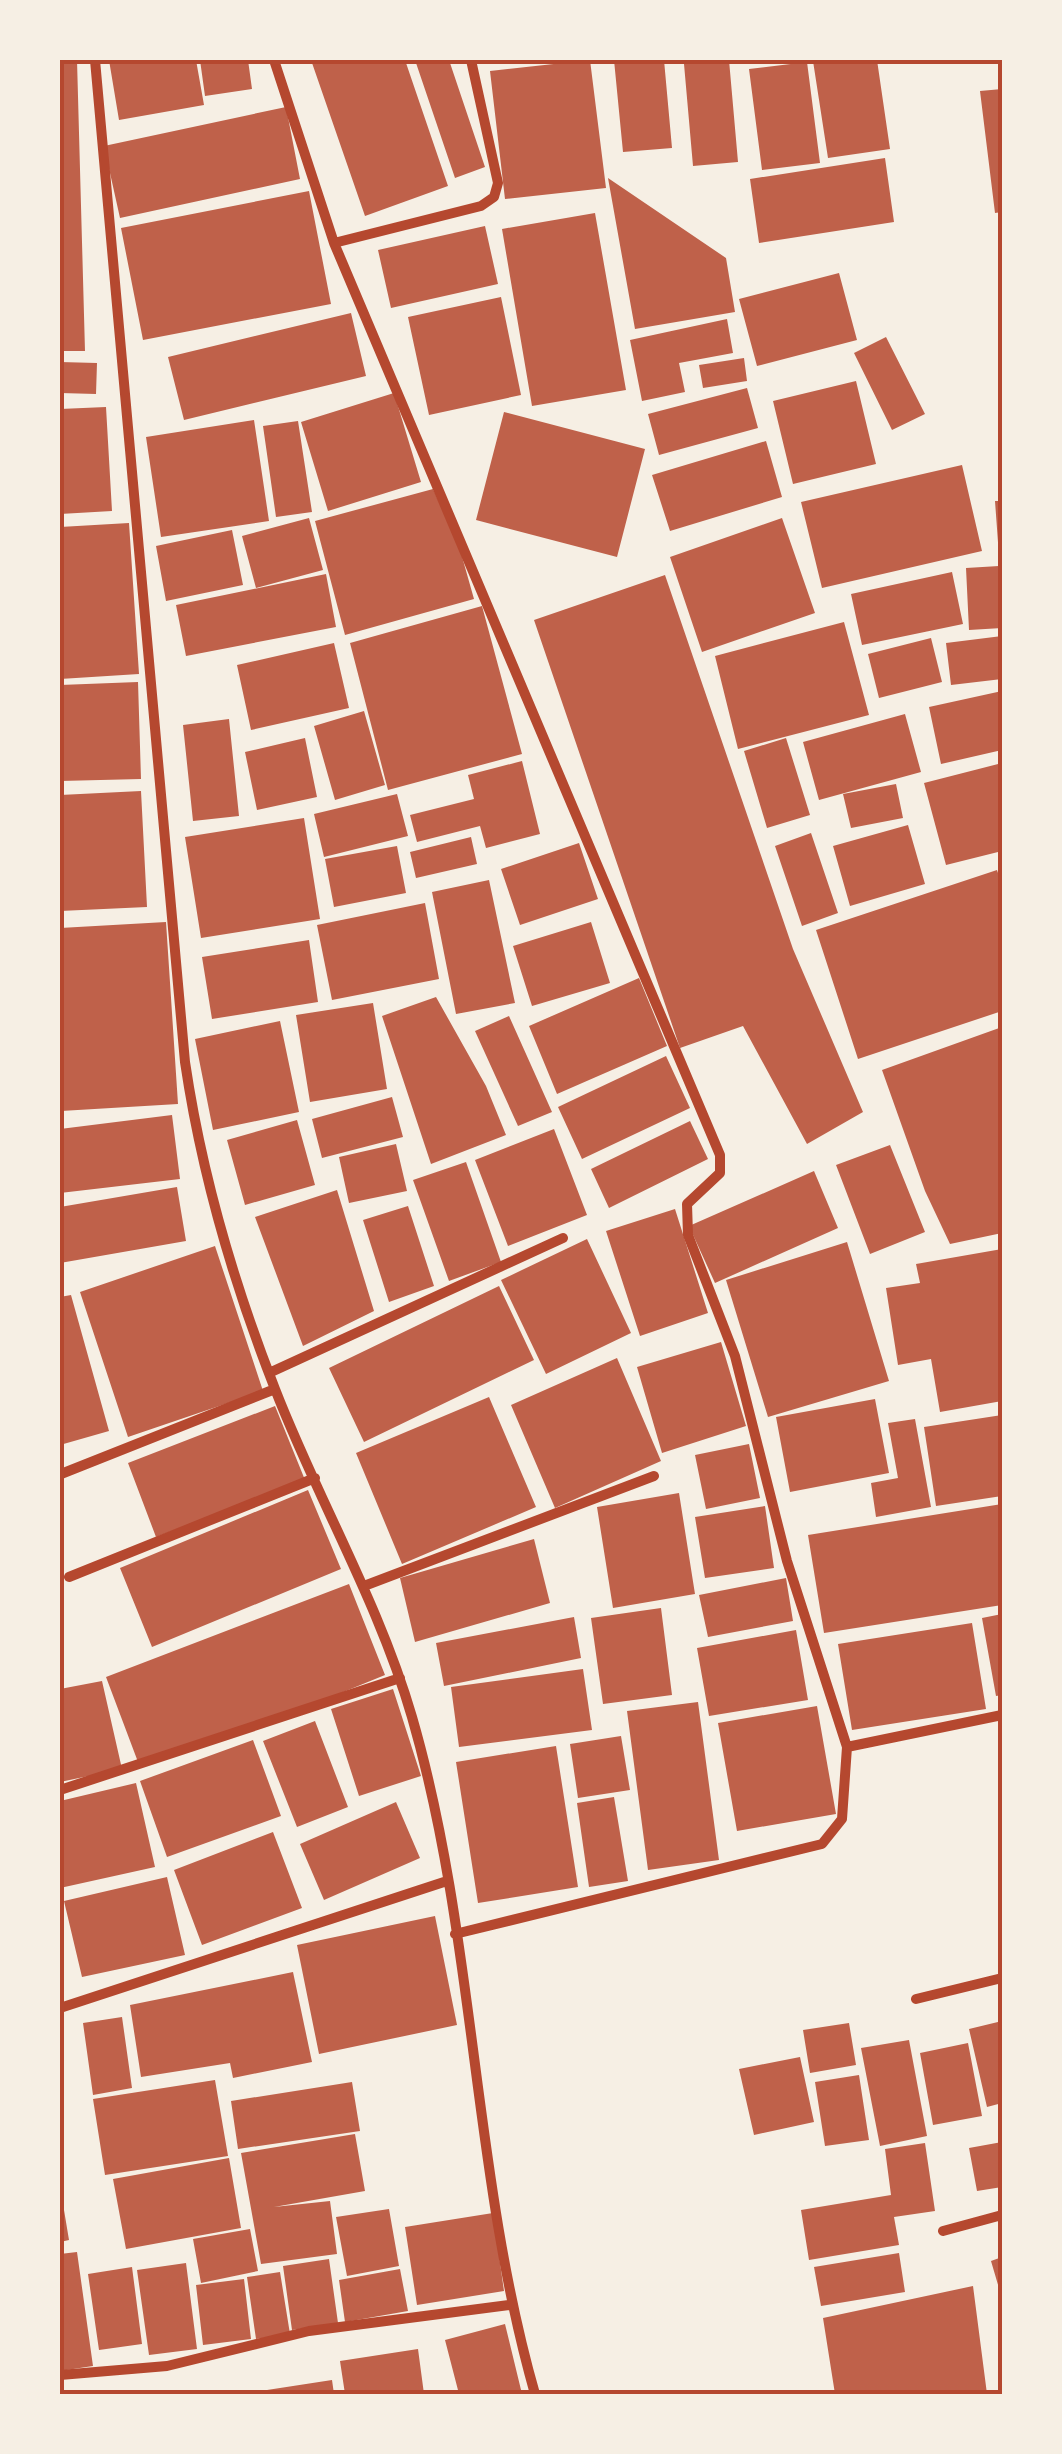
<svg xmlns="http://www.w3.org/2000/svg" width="1062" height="2454" viewBox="0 0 1062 2454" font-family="Rubik,sans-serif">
	<rect width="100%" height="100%" fill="#f6efe4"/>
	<!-- building -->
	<path fill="#bf614a" d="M60 60H77L85 351H60Z
		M109 60H196L204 105 119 120Z
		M200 60H248L252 89 205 96Z
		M311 60H405L448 186 365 216Z
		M415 60H449L485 167 455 178Z
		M590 60 606 188 505 199 490 71Z
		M614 60H664L672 148 623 152Z
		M729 60 738 162 693 166 684 64Z
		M877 60 890 149 828 158 813 61Z
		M807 62 820 163 762 170 749 69Z
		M1002 89V212L995 213 980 91Z
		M286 107 300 179 120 218 104 146Z
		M885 158 894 222 759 243 750 179Z
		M608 178 726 258 735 312 635 329Z
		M309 191 331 304 143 340 121 228Z
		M595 213 626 390 532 406 502 229Z
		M485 226 498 284 391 308 378 250Z
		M839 273 857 340 757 366 739 299Z
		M501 297 521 395 429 415 408 317Z
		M351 313 366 376 184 420 168 357Z
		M727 319 733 353 679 363 685 392 642 401 630 340Z
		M886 337 925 414 892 430 854 353Z
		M744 358 747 381 703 388 699 365Z
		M60 362 97 363 96 394 60 393Z
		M856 381 876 464 793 484 773 401Z
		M747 388 758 428 659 455 648 414Z
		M394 393 421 482 328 511 301 422Z
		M106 407 112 511 60 514V409Z
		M504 412 645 449 617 557 476 520Z
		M254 420 269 521 161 537 146 437Z
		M298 421 312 512 276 517 263 426Z
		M766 441 782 497 670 531 652 475Z
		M962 465 982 551 822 588 801 502Z
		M433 489 459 546 474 599 345 635 315 521Z
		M995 501H1002V556H999Z
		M309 518 323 570 256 588 242 536Z
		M782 518 815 613 702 652 670 557Z
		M129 523 139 674 60 679V527Z
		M232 530 243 585 166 601 156 546Z
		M999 566 1002 628 969 630 966 568Z
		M952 572 963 624 862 645 851 594Z
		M326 574 336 627 186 656 176 605Z
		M665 575 793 949 863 1112 807 1144 743 1026 680 1048 534 620Z
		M482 606 522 754 388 790 350 643Z
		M844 622 869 715 738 749 715 656Z
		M1002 636V679L951 685 946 643Z
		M931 638 942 682 879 698 868 654Z
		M334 643 349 708 251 730 237 665Z
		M138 682 141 779 60 781V685Z
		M1002 691V750L941 764 929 707Z
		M364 711 385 785 335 800 314 726Z
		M905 714 921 772 819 800 803 742Z
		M229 719 239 816 193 821 183 725Z
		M305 738 317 797 257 810 245 752Z
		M786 738 810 815 767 828 744 751Z
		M522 761 540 834 486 848 480 826 417 842 410 815 474 799 468 775Z
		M1002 763V851L946 865 924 783Z
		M896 784 903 818 851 828 843 794Z
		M141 791 147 907 60 911V795Z
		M397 794 408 836 324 857 314 814Z
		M304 818 320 919 201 938 185 837Z
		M908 825 925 884 850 906 833 846Z
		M811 833 838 913 802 926 775 846Z
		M471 837 477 864 416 878 410 852Z
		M579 843 598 899 520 925 501 869Z
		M397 846 406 893 334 907 325 859Z
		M997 870 1002 885V1011L858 1059 816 930Z
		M489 880 515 1003 456 1014 432 892Z
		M425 903 439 979 332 1000 317 925Z
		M166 922 178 1104 61 1111 60 928Z
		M591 922 610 983 532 1006 513 946Z
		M309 940 318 1002 212 1019 202 957Z
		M639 978 667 1046 557 1094 529 1026Z
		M436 997 486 1086 506 1135 431 1164 382 1016Z
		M373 1003 387 1089 310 1102 296 1015Z
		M509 1016 552 1112 518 1126 475 1031Z
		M280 1021 299 1112 213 1130 195 1039Z
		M1002 1027V1233L950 1244 925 1191 882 1070Z
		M666 1056 690 1108 582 1159 558 1107Z
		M392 1097 403 1137 322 1158 312 1119Z
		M172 1115 180 1179 60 1193V1129Z
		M297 1120 315 1185 245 1205 227 1140Z
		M690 1121 708 1159 609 1208 591 1169Z
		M554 1129 587 1215 508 1246 475 1160Z
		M396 1144 407 1191 349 1203 339 1157Z
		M890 1145 925 1232 870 1254 836 1165Z
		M466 1162 501 1262 449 1281 413 1180Z
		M814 1171 838 1228 715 1283 689 1226Z
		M177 1187 186 1241 60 1263V1207Z
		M337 1190 374 1311 303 1346 255 1217Z
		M408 1206 434 1286 389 1302 363 1220Z
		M675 1209 708 1313 640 1336 606 1231Z
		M587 1239 631 1333 546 1374 501 1280Z
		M847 1242 889 1381 768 1417 726 1280Z
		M215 1246 263 1391 128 1437 80 1292Z
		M1002 1249V1401L940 1412 931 1359 898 1365 886 1288 920 1283 916 1264Z
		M499 1286 534 1360 364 1442 329 1368Z
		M71 1295 109 1431 60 1445V1297Z
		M721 1342 746 1426 662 1453 637 1367Z
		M617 1358 661 1461 555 1508 511 1405Z
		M489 1397 536 1507 402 1564 356 1453Z
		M875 1399 889 1473 790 1492 776 1417Z
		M275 1406 305 1480 156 1537 128 1463Z
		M1002 1415V1496L936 1506 924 1427Z
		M915 1419 931 1507 876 1517 871 1483 898 1478 888 1423Z
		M749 1444 760 1498 706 1509 695 1455Z
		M308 1490 341 1569 152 1647 120 1568Z
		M679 1493 695 1594 613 1608 597 1507Z
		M1002 1504V1605L824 1633 808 1535Z
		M765 1506 774 1568 705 1578 695 1517Z
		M534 1539 550 1603 415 1642 400 1578Z
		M786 1578 793 1621 708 1637 699 1595Z
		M349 1584 385 1675 309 1706 138 1762 106 1677Z
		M661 1608 672 1695 603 1704 591 1618Z
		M1002 1614V1695L996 1696 982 1618Z
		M574 1617 581 1658 444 1686 436 1643Z
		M972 1623 986 1709 852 1730 838 1644Z
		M796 1630 808 1700 709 1716 697 1648Z
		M583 1669 592 1730 459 1747 451 1687Z
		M102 1681 122 1769 60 1782V1689Z
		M393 1689 421 1776 359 1796 331 1709Z
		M698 1702 719 1860 648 1870 627 1711Z
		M817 1706 836 1814 737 1831 718 1723Z
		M315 1721 348 1807 297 1827 263 1741Z
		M621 1736 630 1790 578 1798 570 1744Z
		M253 1740 281 1816 167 1857 140 1781Z
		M556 1746 578 1887 478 1903 456 1762Z
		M136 1783 155 1867 60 1888V1801Z
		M614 1797 628 1881 589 1887 577 1803Z
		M396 1802 420 1858 324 1900 300 1844Z
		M273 1832 302 1908 202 1945 174 1870Z
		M167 1877 185 1955 82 1977 64 1901Z
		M435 1916 457 2025 319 2054 297 1945Z
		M293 1972 312 2062 233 2078 230 2063 141 2077 130 2005Z
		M122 2017 132 2088 93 2095 83 2023Z
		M1002 2021V2103L987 2107 969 2029Z
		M849 2023 856 2065 810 2073 803 2030Z
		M909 2040 927 2136 880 2146 861 2048Z
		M968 2043 982 2116 933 2125 920 2053Z
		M800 2057 814 2122 754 2135 739 2069Z
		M859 2075 869 2140 825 2146 815 2082Z
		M215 2080 228 2156 105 2175 93 2099Z
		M352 2082 360 2131 238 2149 231 2101Z
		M355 2134 365 2191 274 2207 330 2201 337 2254 261 2264 241 2153Z
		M1002 2142V2187L977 2191 969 2148Z
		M925 2143 935 2211 894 2217 899 2245 809 2260 801 2210 891 2195 885 2149Z
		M229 2158 241 2228 126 2249 113 2179Z
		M62 2198 69 2240 60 2242V2199Z
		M389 2209 399 2266 347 2276 336 2217Z
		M493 2213 504 2291 417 2305 405 2227Z
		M250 2229 258 2271 201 2283 193 2239Z
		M77 2252 93 2366 60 2371V2254Z
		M899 2253 905 2292 821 2306 814 2267Z
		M1002 2257V2295H1001L991 2261Z
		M329 2259 338 2323 292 2330 283 2266Z
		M186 2263 197 2349 149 2355 137 2270Z
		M132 2267 142 2344 99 2350 88 2274Z
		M400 2269 408 2311 345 2322 339 2280Z
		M280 2272 290 2334 256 2339 247 2277Z
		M244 2279 251 2339 203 2345 196 2285Z
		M973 2286 987 2394H835L823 2318Z
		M505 2324 522 2394H459L445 2340Z
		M418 2349 424 2394H345L340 2361Z
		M332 2380 334 2394H254V2392Z"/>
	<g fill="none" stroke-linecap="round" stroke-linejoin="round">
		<!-- minor -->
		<path stroke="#b5482f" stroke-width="10" d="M95 60 185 1062C202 1177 233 1282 275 1389 318 1500 379 1603 412 1717 476 1938 472 2174 535 2394
			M274 60 334 243 720 1155V1173L687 1204 688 1235 735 1356 787 1561 847 1747 1002 1715
			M334 243 481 206 494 197 498 183 471 60
			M269 1373 563 1238
			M61 1474 275 1389
			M69 1577 315 1478
			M364 1586 654 1476
			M60 1790 400 1678
			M455 1934 822 1844 842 1819 847 1747
			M916 1999 1002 1978
			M60 2008 447 1881
			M943 2231 1002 2215
			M60 2375 167 2366 309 2331 509 2305"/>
	</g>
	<!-- border -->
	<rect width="1062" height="2454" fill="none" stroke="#f6efe4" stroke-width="125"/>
	<rect x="62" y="62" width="938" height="2330" fill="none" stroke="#b5482f" stroke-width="4"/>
</svg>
